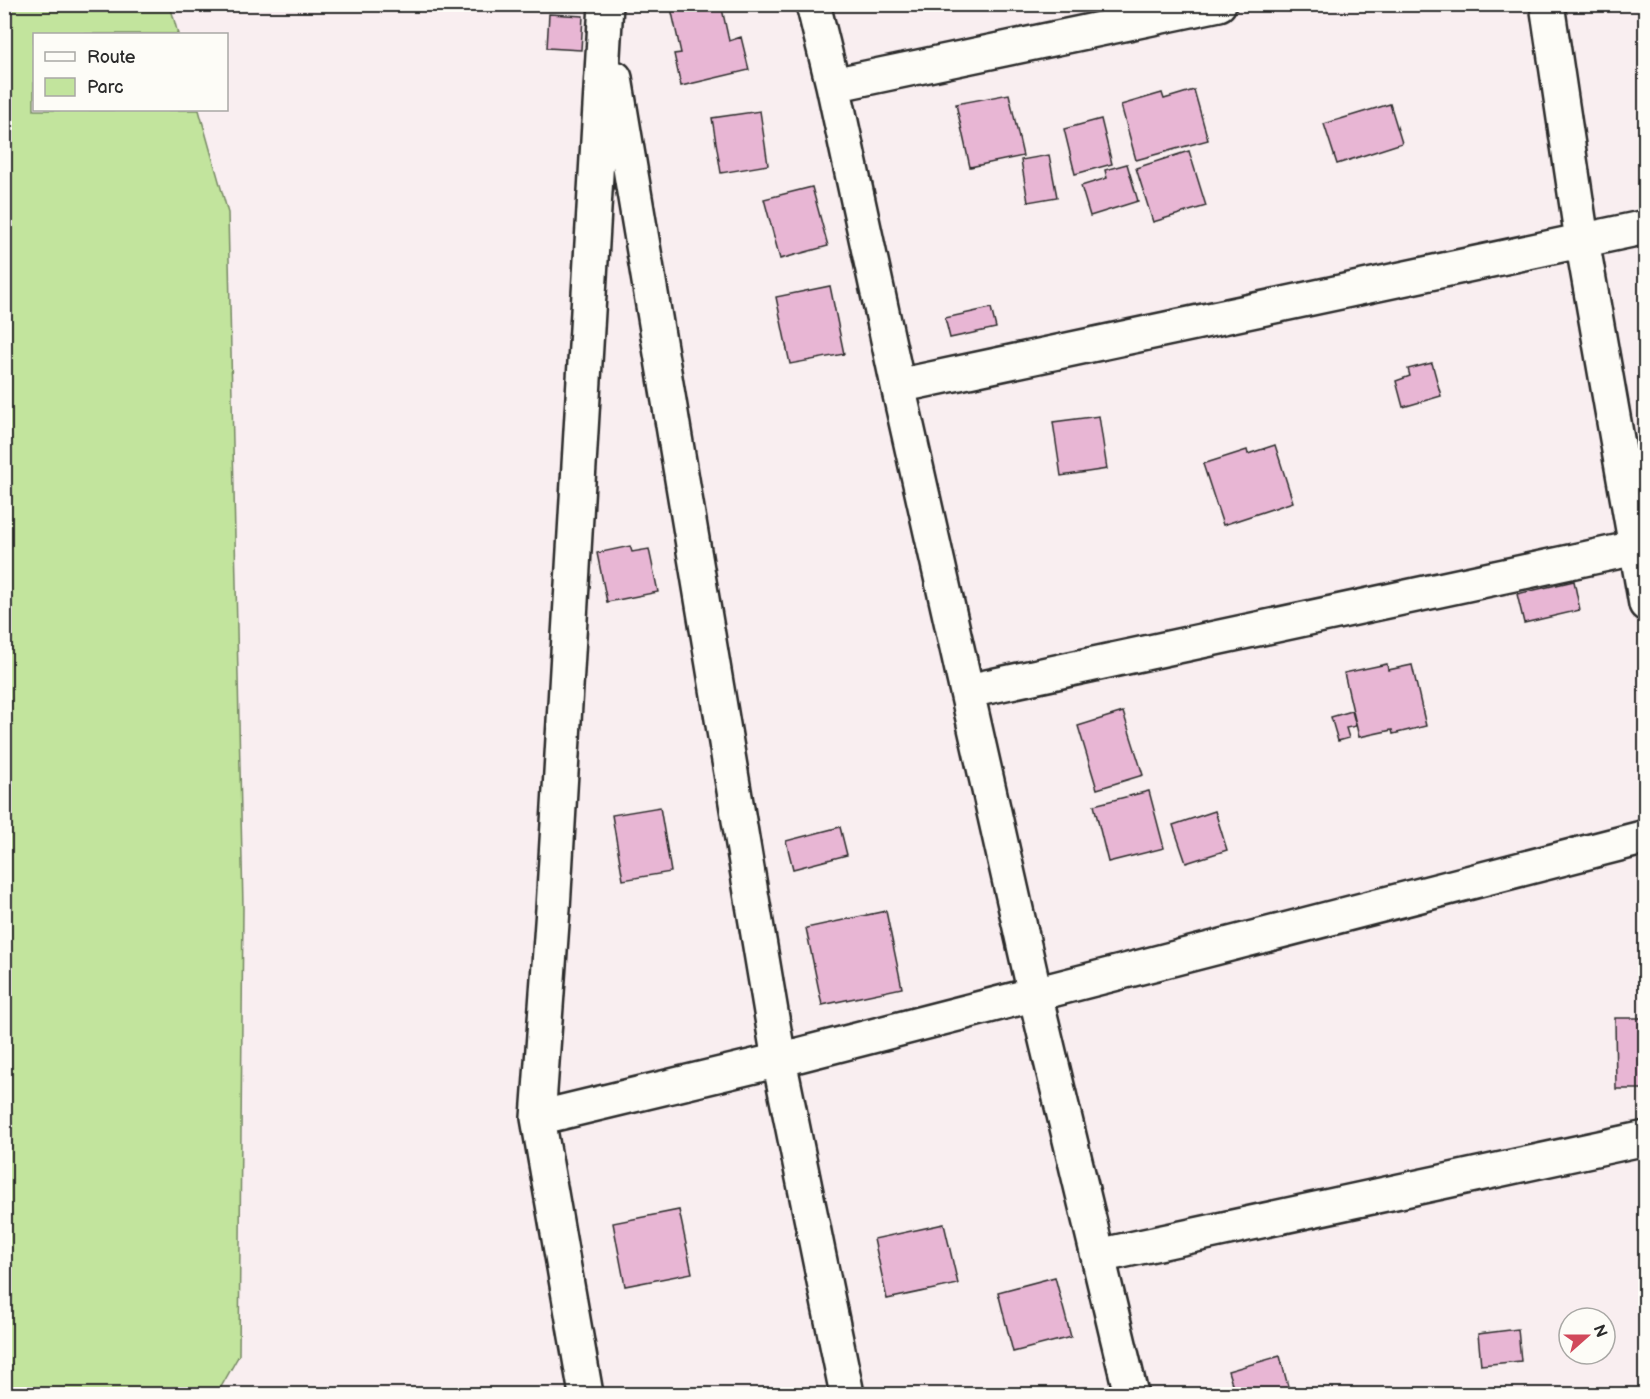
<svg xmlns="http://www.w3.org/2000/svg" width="1650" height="1399" viewBox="0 0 1650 1399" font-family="'Balsamiq Sans',sans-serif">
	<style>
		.green { fill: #c2e49d; stroke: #768864; stroke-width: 1.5 }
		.building { fill: #e8b6d4; stroke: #2b2b2b; stroke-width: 1.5 }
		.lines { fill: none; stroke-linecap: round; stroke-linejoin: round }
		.street-casing { stroke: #2b2b2b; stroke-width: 38 }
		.street { stroke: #fdfcf7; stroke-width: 33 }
	</style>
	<rect width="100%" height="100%" fill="#f9eef0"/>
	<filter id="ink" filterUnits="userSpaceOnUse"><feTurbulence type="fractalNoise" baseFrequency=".0167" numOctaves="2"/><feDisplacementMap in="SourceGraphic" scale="12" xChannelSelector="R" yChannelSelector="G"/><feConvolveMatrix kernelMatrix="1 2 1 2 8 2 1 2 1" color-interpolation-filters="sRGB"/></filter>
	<g filter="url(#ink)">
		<path class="green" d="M5 4 170 5 178 34H34V110H199L228 213 243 907 239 1355 217 1394H5Z"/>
		<path class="building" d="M687 4H721L729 41 741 37 749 70 681 86 674 54 681 53 671 8Z
			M549 14 583 16 581 50 547 48Z
			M1194 90 1208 140 1136 160 1121 105 1162 93 1164 99Z
			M1009 94 1023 156 970 167 956 104Z
			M1390 104 1402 143 1337 164 1324 124Z
			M760 111 768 165 721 173 712 118Z
			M1101 119 1112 164 1075 174 1064 129Z
			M1189 151 1206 206 1153 222 1136 168Z
			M1049 155 1057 197 1028 202 1021 160Z
			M1127 164 1138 201 1090 216 1081 186 1107 178 1105 170Z
			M812 187 828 246 780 259 764 199Z
			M830 286 844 354 790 364 776 297Z
			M991 308 996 328 950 338 945 318Z
			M1432 363 1441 396 1403 407 1396 381 1410 376 1408 369Z
			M1099 416 1107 469 1061 476 1053 422Z
			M1275 445 1293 502 1223 525 1203 464 1247 450 1248 454Z
			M630 546 632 552 649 549 658 592 607 602 597 553Z
			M1574 581 1580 610 1524 623 1517 594Z
			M1387 664 1388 670 1412 665 1426 726 1393 734 1392 730 1359 737 1344 673Z
			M1352 711 1356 726 1346 728 1349 738 1338 741 1331 717Z
			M1123 712 1143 775 1097 789 1078 726Z
			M1149 791 1164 848 1108 862 1094 805Z
			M660 807 671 872 623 880 612 815Z
			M1215 811 1227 850 1186 863 1173 825Z
			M840 827 847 855 793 869 786 841Z
			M886 911 902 988 822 1005 806 928Z
			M1615 1018H1646V1089H1616Z
			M679 1210 692 1273 625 1286 613 1223Z
			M944 1224 958 1284 887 1299 874 1239Z
			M1055 1277 1071 1337 1013 1352 998 1292Z
			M1518 1329 1521 1361 1481 1365 1478 1334Z
			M1280 1356 1290 1394H1235L1228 1371Z"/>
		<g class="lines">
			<g class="street-casing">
				<path id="street" d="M813 4 833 85 898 386 1035 994 1131 1394
					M1547 4 1582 240 1646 604
					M615 78 779 1060 847 1394
					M833 85 1219 4
					M898 386 1646 227
					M968 691 1635 548
					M538 1118 779 1060 1646 837
					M1098 1256 1646 1138
					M586 1394 538 1118 553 909 606 4"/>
			</g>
			<use href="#street" class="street"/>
		</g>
	</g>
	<rect width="1650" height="1399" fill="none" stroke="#fdfcf7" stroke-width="24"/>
	<rect x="12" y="12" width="1626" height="1375" fill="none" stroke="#2b2b2b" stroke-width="2" filter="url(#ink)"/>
	<rect x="33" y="33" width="195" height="78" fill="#fdfcf7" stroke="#a9a8a5" stroke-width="1.5"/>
	<rect x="45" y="52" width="30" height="9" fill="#fdfcf7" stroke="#a9a8a5" stroke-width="1.5"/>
	<text x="87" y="63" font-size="18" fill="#2b2b2b">Route</text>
	<rect x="45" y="78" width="30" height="18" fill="#c2e49d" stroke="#a9a8a5" stroke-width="1.5"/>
	<text x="87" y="93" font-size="18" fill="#2b2b2b">Parc</text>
	<g transform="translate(1587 1336) rotate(69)"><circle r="28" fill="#fdfcf7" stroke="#a9a8a5" stroke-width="1.5"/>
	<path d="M0-4.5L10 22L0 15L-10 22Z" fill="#d1495b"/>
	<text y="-9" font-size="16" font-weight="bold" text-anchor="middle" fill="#2b2b2b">N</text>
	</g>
</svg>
